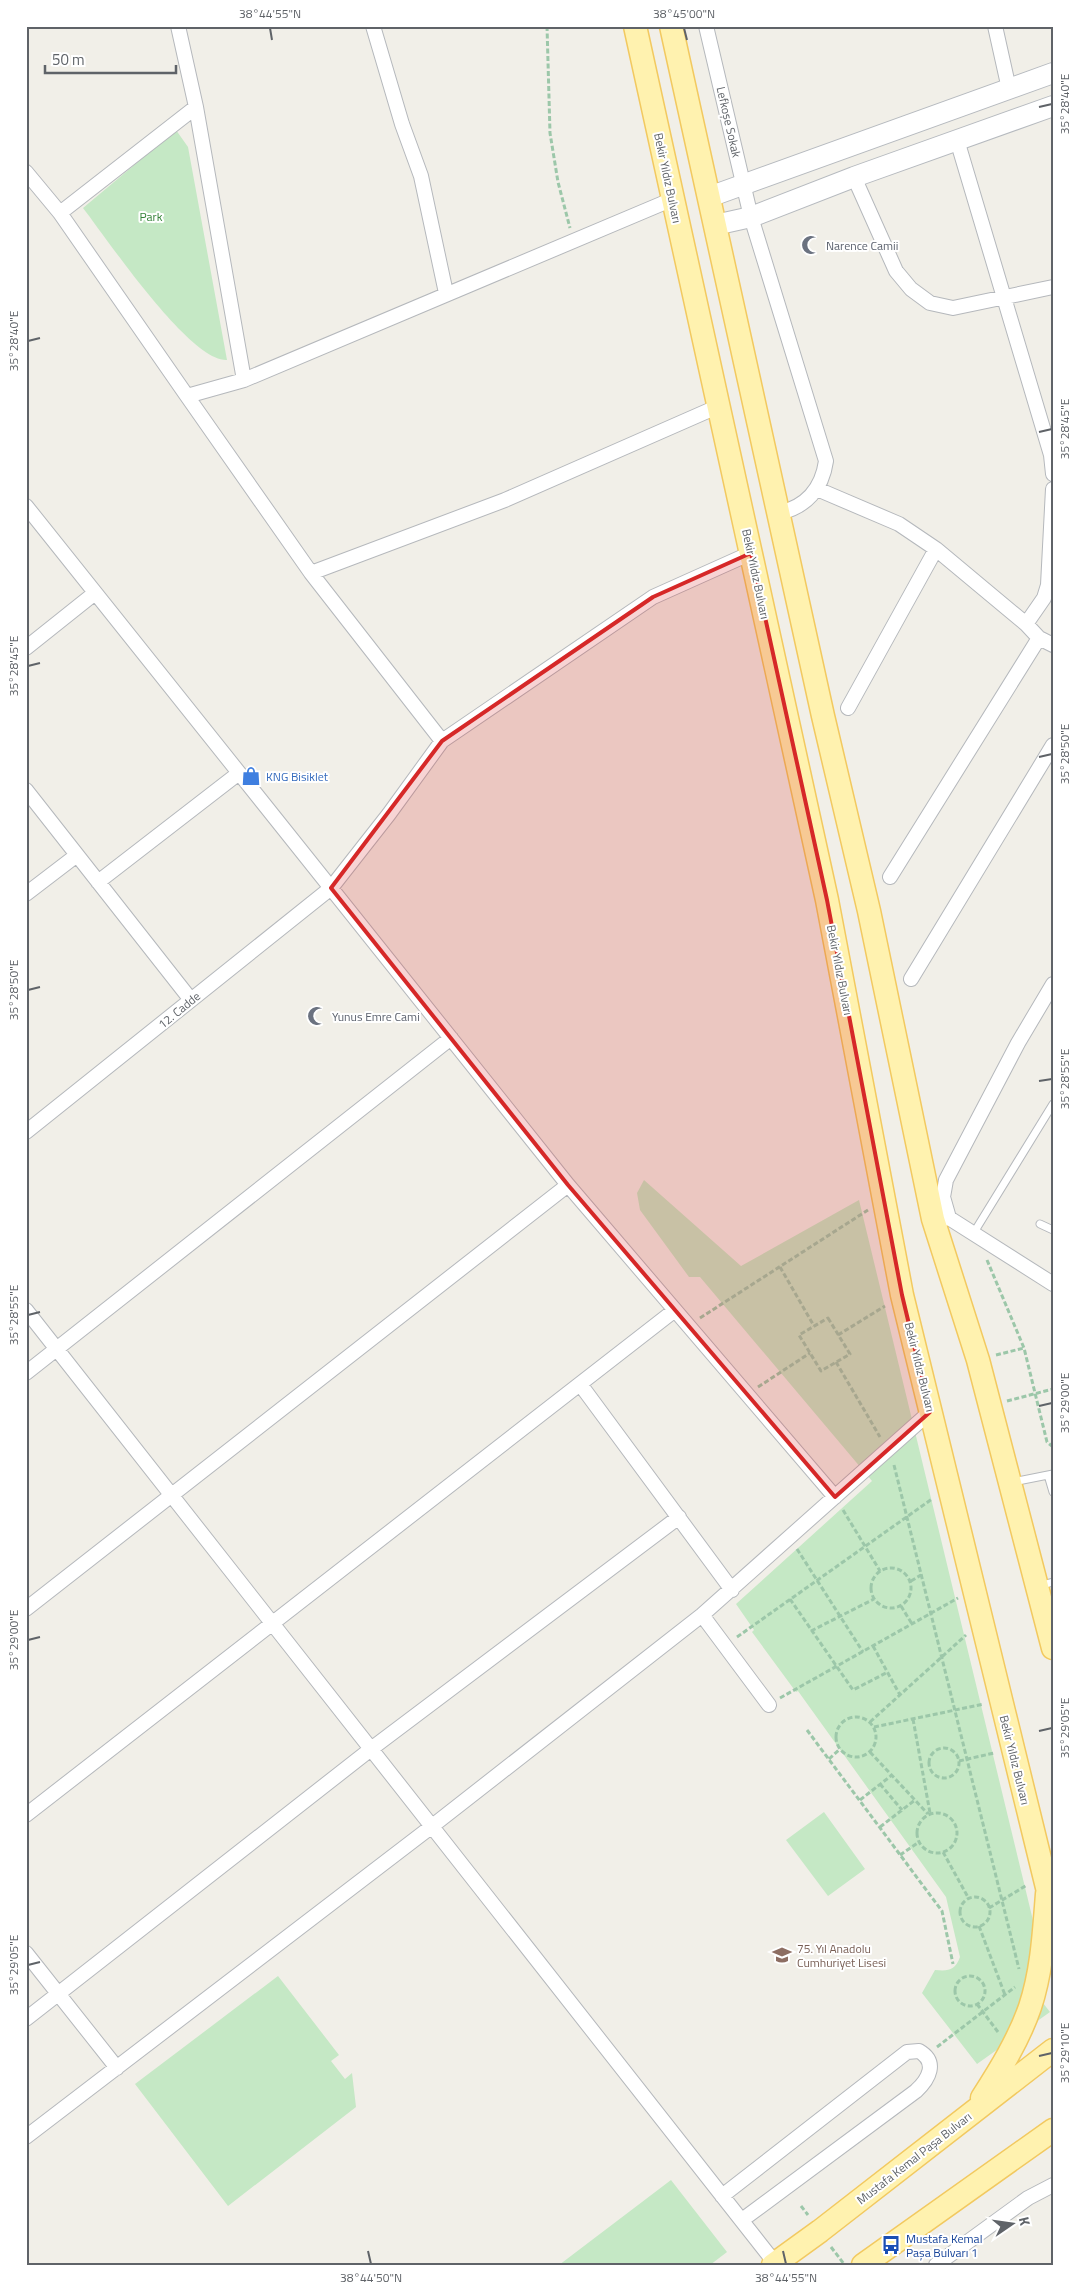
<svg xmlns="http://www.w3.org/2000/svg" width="1079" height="2291" viewBox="0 0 1079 2291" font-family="'Titillium Web',sans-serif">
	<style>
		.green { fill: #c5e8c5 }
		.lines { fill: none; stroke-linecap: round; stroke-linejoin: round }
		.lane-casing { stroke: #b5b8bc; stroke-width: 9 }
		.street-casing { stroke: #b5b8bc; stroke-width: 16 }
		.secondary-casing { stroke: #b6babf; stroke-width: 22 }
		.primary-casing { stroke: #f2c960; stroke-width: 25 }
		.path { stroke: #9cc7a9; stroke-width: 3; stroke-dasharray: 5 2.5; stroke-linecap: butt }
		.lane { stroke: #fff; stroke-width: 7 }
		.street { stroke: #fff; stroke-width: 14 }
		.secondary { stroke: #fff; stroke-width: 20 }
		.primary { stroke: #fff2af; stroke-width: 22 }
		.marked { fill: #d62828; fill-opacity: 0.2; stroke: #d62828; stroke-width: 4; stroke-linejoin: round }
		.ticks { fill: none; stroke: #5f6368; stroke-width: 2 }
		.labels { text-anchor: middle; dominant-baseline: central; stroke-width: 4; stroke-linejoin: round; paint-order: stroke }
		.street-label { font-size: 12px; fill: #5f6368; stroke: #fff }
		.park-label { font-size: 12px; fill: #348238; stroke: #fff }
		.worship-label { font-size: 12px; fill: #5b616d; stroke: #fff; text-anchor: start }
		.shop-label { font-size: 12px; fill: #366cbe; stroke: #fff; text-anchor: start }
		.education-label { font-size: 12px; fill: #785e54; stroke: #fff; text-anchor: start }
		.transit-label { font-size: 12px; fill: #164399; stroke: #fff; text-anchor: start }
		.neatline { fill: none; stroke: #5f6368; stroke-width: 2 }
		.ticks-label { font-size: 12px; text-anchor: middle; fill: #5f6368 }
	</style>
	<rect width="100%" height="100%" fill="#f1efe8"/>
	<path class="green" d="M176 130 188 147 227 360C190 362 107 239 83 208Z
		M644 1180 741 1266 859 1200 1044 1966 1025 1980 1050 2012 977 2064 922 1993 935 1970C948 1971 955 1971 960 1957L946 1897 798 1691 796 1692 752 1632 754 1630 736 1604 872 1481 700 1277H689L640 1210 637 1193Z
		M824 1812 865 1869 828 1896 786 1840Z
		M278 1976 339 2055 331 2061 345 2079 352 2073 356 2107 228 2206 135 2084Z
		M671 2180 727 2252 710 2265H559Z"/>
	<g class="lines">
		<g class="lane-casing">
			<path id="lane" d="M1040 1224 1053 1230
				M973 1234 1053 1104
				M1048 1475 1053 1492
				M1013 1482 1053 1474
				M1039 1586 1053 1582"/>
		</g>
		<g class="street-casing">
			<path id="street" d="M178 26 196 107 244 380
				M373 26 402 124 421 176 446 293
				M706 26 751 217 826 461C822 489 806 507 779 513
				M995 26 1009 89
				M957 140 1051 455 1053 474
				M26 172 60 213 187 396 244 380 673 199
				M854 177 896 271 911 289 930 303 953 308 1053 287
				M60 213 196 107
				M187 396 311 573
				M817 489 899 524 936 549 1026 624 1039 638 1053 645
				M26 506 568 1185 835 1497
				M1026 624 1044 598 1048 585 1053 489
				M26 648 95 593
				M848 708 936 549
				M442 741 653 597 751 553
				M26 790 191 1000
				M890 877 1039 638
				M98 882 239 773
				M26 894 77 855
				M911 979 1053 745
				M26 1132 331 888 389 814 442 741 311 573 505 500 719 406
				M949 1218 943 1197 946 1180 1018 1043 1053 984
				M941 1219 949 1218 1053 1284
				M26 1310 775 2263
				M26 1373 451 1038
				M580 1384 732 1590
				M26 1609 568 1185
				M702 1615 769 1705
				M26 1815 675 1310
				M26 1953 117 2068
				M26 2019 371 1749 679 1517
				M26 2137 431 1827 702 1615 930 1412
				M722 2196 907 2052 919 2051C938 2062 929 2079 916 2091L742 2220
				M936 2265 1028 2198 1053 2185"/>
		</g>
		<g class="secondary-casing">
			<path id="secondary" d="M709 197 1053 73
				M715 225 751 217 854 177 1053 106"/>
		</g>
		<g class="primary-casing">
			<path id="primary" d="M635 26 827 900 902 1295 1053 1912
				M671 26 823 716 869 911 933 1219 978 1360 1053 1648
				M982 2098C1000 2070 1019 2039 1030 2007 1042 1971 1044 1932 1047 1894
				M773 2265 820 2231 1053 2050
				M863 2265 1053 2130"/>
		</g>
		<path class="path" d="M547 26 550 133 558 182 570 228
			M987 1260 1024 1348 1047 1442 1053 1447
			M780 1267 814 1326
			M700 1318 868 1210
			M828 1318 850 1354 821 1371 799 1335Z
			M838 1335 885 1306
			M996 1355 1024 1348
			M836 1362 880 1437
			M758 1387 810 1353
			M1007 1401 1053 1389
			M894 1465 1019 1969
			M843 1510 880 1571
			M797 1549 863 1652
			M871 1588a20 20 0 1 1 40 0a20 20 0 1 1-40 0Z
			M911 1581 921 1575
			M790 1599 853 1690 888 1672
			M901 1606 912 1624
			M811 1631 874 1599
			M737 1637 932 1499
			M873 1646 900 1695
			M780 1698 958 1598
			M836 1737a20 20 0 1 1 40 0a20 20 0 1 1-40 0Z
			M913 1719 930 1813
			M870 1722 966 1635
			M874 1727 984 1704
			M807 1730 942 1911 953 1964
			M929 1763a15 15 0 1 1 30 0a15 15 0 1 1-30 0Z
			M870 1752 928 1814
			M829 1759 840 1749
			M959 1761 994 1753
			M880 1784 902 1810
			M860 1800 892 1775
			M917 1833a20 20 0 1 1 40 0a20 20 0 1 1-40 0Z
			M880 1827 915 1800
			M943 1852 969 1899
			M900 1855 919 1842
			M960 1912a15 15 0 1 1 30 0a15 15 0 1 1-30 0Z
			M989 1908 1027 1885
			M979 1926 1005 1995
			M955 1991a15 15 0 1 1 30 0a15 15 0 1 1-30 0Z
			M977 2004 998 2032
			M937 2047 1015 1987
			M801 2206 808 2215
			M831 2247 844 2264"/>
		<use href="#lane" class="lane"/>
		<use href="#street" class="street"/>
		<use href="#secondary" class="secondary"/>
		<use href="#primary" class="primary"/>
	</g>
	<path class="marked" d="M751 553 827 900 902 1295 930 1412 835 1497 568 1185 331 888 442 741 653 597Z"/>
	<path class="ticks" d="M270 28 272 40M684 28 687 40M1039 107 1052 104M28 341 40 338M1039 432 1052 429M28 666 40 663M1039 757 1052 754M28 990 40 987M1039 1081 1052 1079M28 1315 40 1312M1039 1406 1052 1403M28 1640 40 1637M1039 1731 1052 1728M28 1965 40 1962M1039 2056 1052 2053M368 2251 371 2264M783 2251 786 2264"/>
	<defs>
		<g id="mosque-bare" transform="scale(1.5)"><path d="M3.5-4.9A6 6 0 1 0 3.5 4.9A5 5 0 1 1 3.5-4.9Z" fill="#6b7280" stroke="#fff" stroke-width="2.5" paint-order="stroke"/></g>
		<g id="shop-bare" transform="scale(1.5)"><path d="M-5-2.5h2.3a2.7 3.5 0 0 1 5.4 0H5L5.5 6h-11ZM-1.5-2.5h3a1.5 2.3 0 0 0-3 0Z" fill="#3f7fe0" stroke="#fff" stroke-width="2.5" paint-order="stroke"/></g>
		<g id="school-bare" transform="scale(1.5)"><path d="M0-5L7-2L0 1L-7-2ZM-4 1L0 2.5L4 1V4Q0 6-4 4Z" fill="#8d6e63" stroke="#fff" stroke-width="2.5" paint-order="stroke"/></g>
		<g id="bus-bare" transform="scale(1.5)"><path d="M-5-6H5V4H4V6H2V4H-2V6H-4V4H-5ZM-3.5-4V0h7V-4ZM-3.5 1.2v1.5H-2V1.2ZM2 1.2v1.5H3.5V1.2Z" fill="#1a4fb4" stroke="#fff" stroke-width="2.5" paint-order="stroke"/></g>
	</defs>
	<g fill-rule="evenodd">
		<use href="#mosque-bare" x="811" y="245"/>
		<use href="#shop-bare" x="251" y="776"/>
		<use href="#mosque-bare" x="317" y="1016"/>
		<use href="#school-bare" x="782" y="1955"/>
		<use href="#bus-bare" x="891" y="2245"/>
	</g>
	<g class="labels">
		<g class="street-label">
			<text transform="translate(729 122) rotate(77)">Lefkoşe Sokak</text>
			<text transform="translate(668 178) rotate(78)">Bekir Yıldız Bulvarı</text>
			<text transform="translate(756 574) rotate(78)">Bekir Yıldız Bulvarı</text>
			<text transform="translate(840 970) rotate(79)">Bekir Yıldız Bulvarı</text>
			<text transform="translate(179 1010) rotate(-39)">12. Cadde</text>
			<text transform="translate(920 1367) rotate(76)">Bekir Yıldız Bulvarı</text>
			<text transform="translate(1015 1760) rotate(76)">Bekir Yıldız Bulvarı</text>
			<text transform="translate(914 2158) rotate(-38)">Mustafa Kemal Paşa Bulvarı</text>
		</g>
		<g class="park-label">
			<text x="151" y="216">Park</text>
		</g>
		<g class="worship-label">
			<text x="826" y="245">Narence Camii</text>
			<text x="332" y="1016">Yunus Emre Cami</text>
		</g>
		<g class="shop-label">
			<text x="266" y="776">KNG Bisiklet</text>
		</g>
		<g class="education-label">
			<text x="797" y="1948">75. Yıl Anadolu<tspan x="797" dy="14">Cumhuriyet Lisesi</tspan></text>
		</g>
		<g class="transit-label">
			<text x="906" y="2238">Mustafa Kemal<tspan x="906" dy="14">Paşa Bulvarı 1</tspan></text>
		</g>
	</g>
	<rect width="1079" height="2291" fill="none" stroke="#ffffff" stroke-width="55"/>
	<g transform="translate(1012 2224) rotate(77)" stroke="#ffffff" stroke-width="4" paint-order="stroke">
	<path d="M0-4L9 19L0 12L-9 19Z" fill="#5f6368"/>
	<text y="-8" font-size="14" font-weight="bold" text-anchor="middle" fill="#5f6368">K</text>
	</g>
	<path d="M45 65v8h131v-8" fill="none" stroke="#5f6368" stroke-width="2.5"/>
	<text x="52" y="65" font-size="15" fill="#5f6368" stroke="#ffffff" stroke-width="4" paint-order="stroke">50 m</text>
	<rect x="28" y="28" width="1024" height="2236" class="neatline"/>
	<g class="ticks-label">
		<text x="270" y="18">38°44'55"N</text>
		<text x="684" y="18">38°45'00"N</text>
		<text transform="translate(1065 104) rotate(-90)" y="4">35°28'40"E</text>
		<text transform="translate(14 341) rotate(-90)" y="4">35°28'40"E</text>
		<text transform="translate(1065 429) rotate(-90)" y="4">35°28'45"E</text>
		<text transform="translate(14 666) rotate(-90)" y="4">35°28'45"E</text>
		<text transform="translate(1065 754) rotate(-90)" y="4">35°28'50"E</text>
		<text transform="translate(14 990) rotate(-90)" y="4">35°28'50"E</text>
		<text transform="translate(1065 1079) rotate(-90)" y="4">35°28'55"E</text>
		<text transform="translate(14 1315) rotate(-90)" y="4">35°28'55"E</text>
		<text transform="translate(1065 1403) rotate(-90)" y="4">35°29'00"E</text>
		<text transform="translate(14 1640) rotate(-90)" y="4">35°29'00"E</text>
		<text transform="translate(1065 1728) rotate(-90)" y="4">35°29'05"E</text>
		<text transform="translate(14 1965) rotate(-90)" y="4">35°29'05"E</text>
		<text transform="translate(1065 2053) rotate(-90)" y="4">35°29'10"E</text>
		<text x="371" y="2282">38°44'50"N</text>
		<text x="786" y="2282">38°44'55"N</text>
	</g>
</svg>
